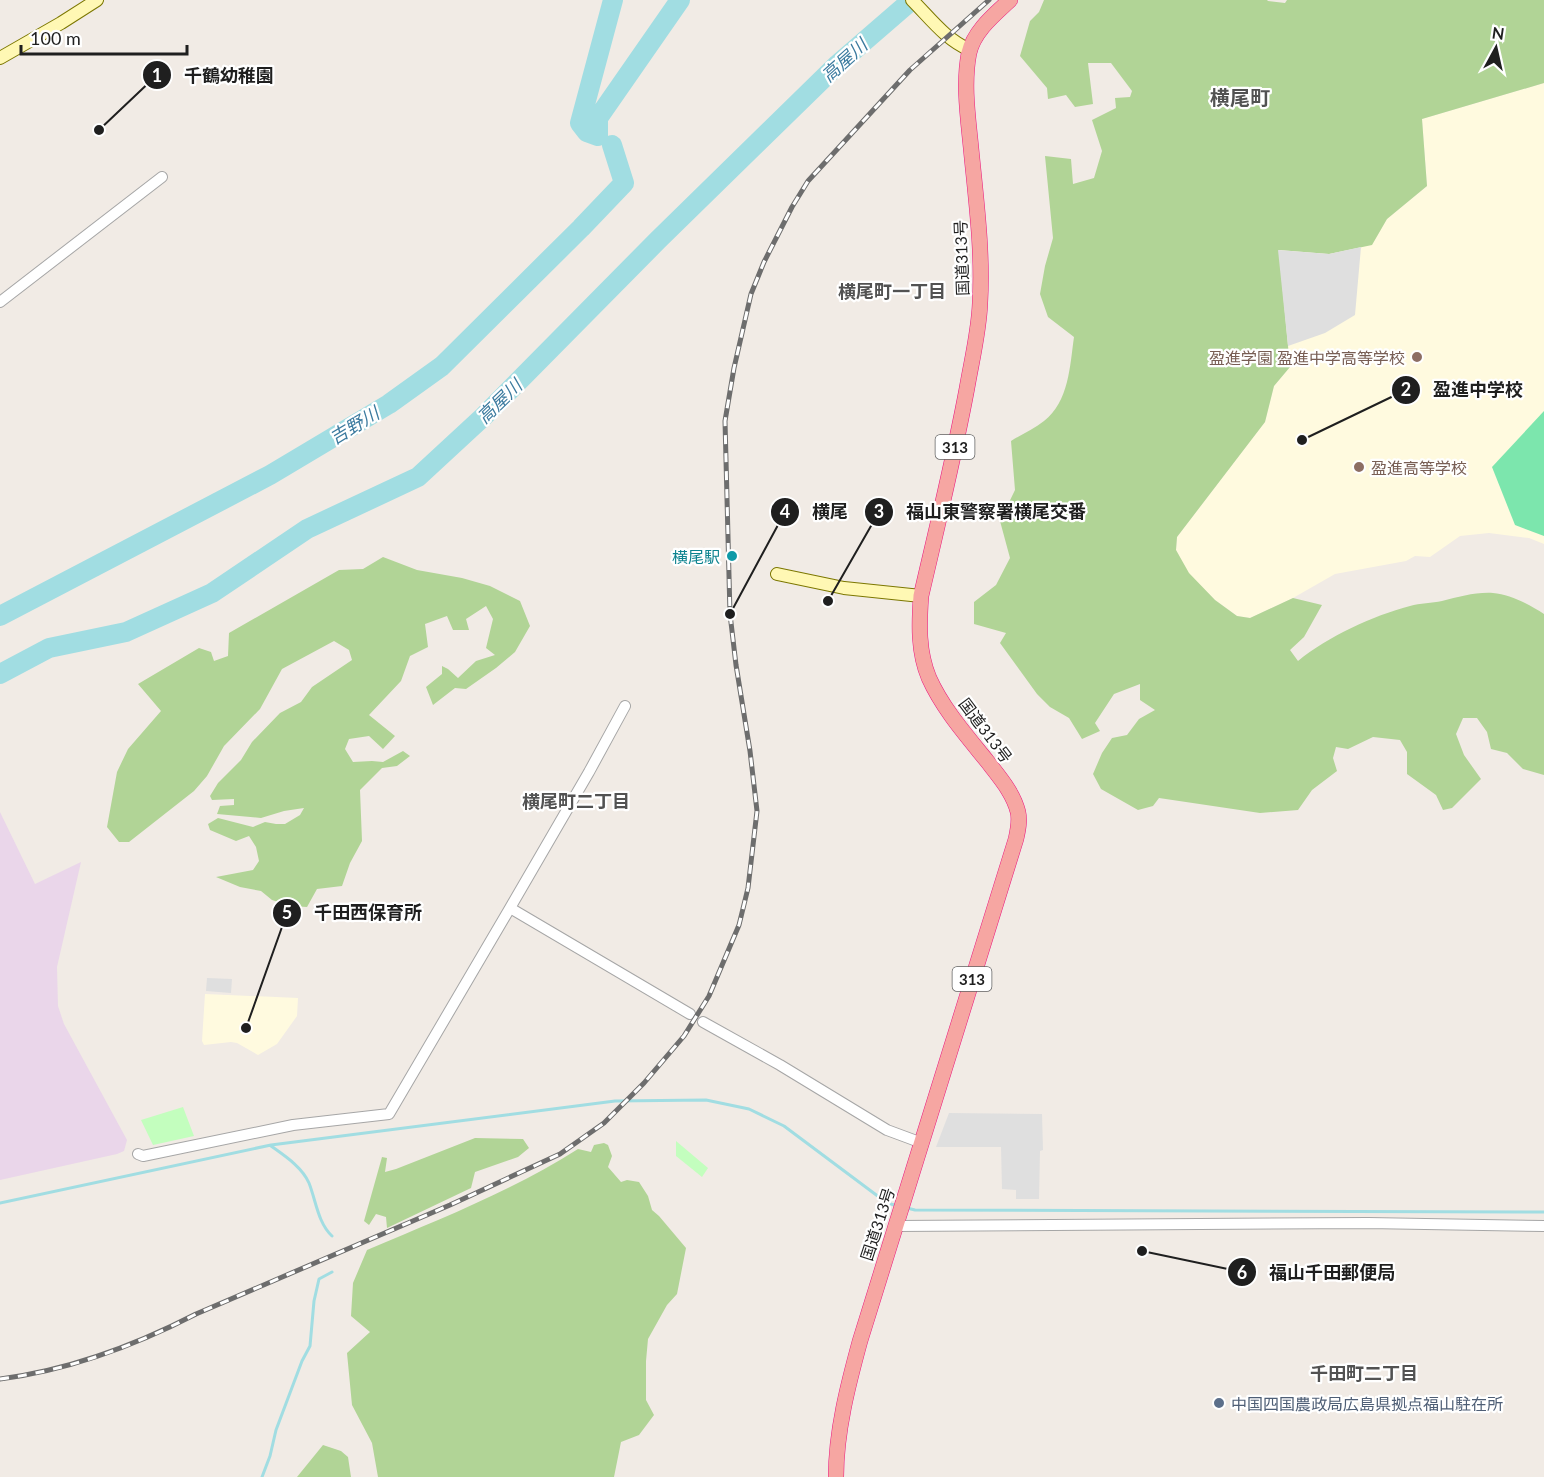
<svg xmlns="http://www.w3.org/2000/svg" width="1544" height="1477" viewBox="0 0 1544 1477" font-family="Lato,'Noto Sans JP',sans-serif">
	<style>
		.industrial { fill: #ead6ea }
		.education { fill: #fffadf }
		.forest { fill: #b1d496 }
		.park { fill: #c3febe }
		.pitch { fill: #7ce6ad }
		.parking { fill: #dfdfdf }
		.lines { fill: none; stroke-linecap: round; stroke-linejoin: round }
		.stream { stroke: #a1dde2; stroke-width: 3 }
		.river { stroke: #a1dde2; stroke-width: 20 }
		.tertiary-casing { stroke: #a6a6a6; stroke-width: 12 }
		.secondary-casing { stroke: #7c7700; stroke-width: 14 }
		.trunk-casing { stroke: #ea167e; stroke-width: 16 }
		.tertiary { stroke: #fff; stroke-width: 10 }
		.secondary { stroke: #fff8b4; stroke-width: 12 }
		.trunk { stroke: #f6a6a2; stroke-width: 15 }
		.rail-casing { stroke: #6d6d6d; stroke-width: 5 }
		.rail { stroke: #fff; stroke-width: 3; stroke-dasharray: 9; stroke-linecap: butt }
		.education-dot { fill: #8d6e63; stroke: #fff; stroke-width: 2 }
		.culture-dot { fill: #0f9aa8; stroke: #fff; stroke-width: 2 }
		.service-dot { fill: #5c6f8a; stroke: #fff; stroke-width: 2 }
		.labels { text-anchor: middle; dominant-baseline: central; stroke-width: 4.5; stroke-linejoin: round; paint-order: stroke }
		.shield { fill: #fff; stroke: #626262; stroke-width: 1.5 }
		.shield-label { font-size: 15px; font-weight: bold; fill: #1f1f1f }
		.street-label { font-size: 16px; fill: #1f1f1f; stroke: #fff }
		.education-label { font-size: 16px; fill: #785e54; stroke: #fff; text-anchor: end }
		.culture-label { font-size: 16px; fill: #0d838f; stroke: #fff; text-anchor: end }
		.service-label { font-size: 16px; fill: #4e5e75; stroke: #fff; text-anchor: start }
		.water-label { font-size: 18px; font-style: italic; fill: #3c7b9f; stroke: #fff }
		.neighbourhood-label { font-size: 18px; font-weight: bold; fill: #525252; stroke: #fff }
		.quarter-label { font-size: 20px; font-weight: bold; fill: #525252; stroke: #fff }
		.leader { fill: none; stroke: #1f1f1f; stroke-width: 2 }
		.callout-dot { fill: #1f1f1f; stroke: #fff; stroke-width: 2 }
		.mark-label { font-size: 18px; text-anchor: middle; font-weight: bold; fill: #fff }
		.callout-label { font-size: 18px; text-anchor: middle; font-weight: bold; fill: #1f1f1f; stroke: #fff; stroke-width: 4.5; stroke-linejoin: round; paint-order: stroke }
	</style>
	<rect width="100%" height="100%" fill="#f1ebe5"/>
	<path class="industrial" d="M0 812 35 884 81 862 57 967 58 1006 64 1024 127 1140 124 1151 117 1154 0 1180Z"/>
	<path class="education" d="M1544 83V544L1529 538 1489 533 1460 536 1430 557 1415 556 1406 561 1335 574 1293 598 1250 618 1237 616 1215 600 1188 573 1176 550 1177 537 1265 422 1274 386 1290 367 1278 250 1329 254 1372 244 1387 219 1427 186 1422 119Z
		M205 994 298 998 297 1016 277 1044 258 1055 237 1043 231 1042 204 1045 202 1041Z"/>
	<path class="forest" d="M1044 0H1267L1268 1 1285 3 1287 0H1544V83L1422 119 1427 186 1387 219 1372 245 1329 254 1279 250 1290 367 1274 386 1265 422 1177 537 1176 550 1189 573 1215 600 1237 616 1250 618 1293 598 1322 605 1304 637 1290 650 1298 661C1329 636 1372 616 1410 606 1420 603 1432 603 1442 601 1459 597 1475 592 1493 593 1510 594 1530 605 1544 614V775L1523 769 1507 753 1491 749 1487 732 1477 718H1463L1456 734 1464 755 1481 779 1452 808 1443 810 1436 795 1407 774V752L1400 740 1373 737 1348 749 1336 747 1333 758 1337 771 1312 790 1298 810 1260 813 1159 798 1153 806 1138 810 1101 789 1093 774 1102 753 1112 738 1127 735 1139 719 1155 710 1140 700V684L1114 694 1095 723 1100 731 1082 739 1069 718 1050 707 1037 694 1000 643 1006 633 974 624V602L996 585 1010 558 1000 521 1015 490 1011 441C1022 434 1034 429 1044 421 1069 402 1070 365 1074 337L1048 317 1040 294 1045 266 1053 238 1045 156 1071 159 1073 184 1094 178 1102 151 1092 120 1116 108 1115 98 1130 97 1132 91 1111 63H1088L1093 104 1075 107 1066 95 1048 99 1047 88 1020 56 1030 21 1039 12Z
		M383 557 417 570 462 578 490 586 520 601 530 626 515 652 496 668 466 689 455 688 433 705 426 687 442 674V666L448 669 458 678 476 661 495 655 486 648 493 619 486 606 466 619 469 630H453L447 616 425 624 428 647 410 656 401 681 369 715 395 736 383 749 369 736 349 739 345 749 353 762 372 761 383 762 403 751 410 756 397 766 382 768 360 790 362 841 350 863 342 886 317 889 307 907 291 906 272 900 261 891 240 887 216 877 253 870 259 861 256 847 249 836 236 841 210 830 208 824 218 818 253 827 265 822 276 824H285L300 815 304 808 284 811 261 818 217 814 220 806 234 805V799L212 800 210 796 218 783 241 760 252 742 280 713 301 702 312 687 352 660 349 650 334 641 282 669 260 709 224 746 207 776 194 791 129 842H119L107 827 117 772 128 749 161 711 138 684 199 648 211 652 214 661 228 656 229 633 339 570 363 569Z
		M475 1138 523 1139 529 1148 518 1157 475 1172 471 1188 387 1228 386 1217 376 1214 369 1225 364 1221 382 1157 387 1158 385 1172 396 1169Z
		M604 1143 608 1145 612 1156 608 1167 621 1182 627 1180 639 1182 648 1196 652 1210 659 1216 686 1248 677 1294 667 1305 648 1339 646 1361V1400L654 1415 639 1435 621 1442 614 1477H378L372 1443 352 1405 347 1353 370 1332 351 1316 353 1283 367 1250C438 1220 512 1191 578 1149L591 1152 594 1145Z
		M323 1445 341 1451 348 1457 351 1477H297Z"/>
	<path class="park" d="M183 1107 194 1136 153 1145 141 1120Z
		M676 1141 708 1168 702 1177 676 1156Z"/>
	<path class="pitch" d="M1544 411V536L1515 525 1492 467Z"/>
	<path class="parking" d="M1361 247 1355 315 1325 333 1288 346 1278 250 1329 254Z
		M207 978 232 979 231 993 206 991Z
		M949 1113 1042 1114 1043 1150 1040 1151 1039 1199H1016V1190L1002 1189 1001 1147H936Z"/>
	<g class="lines">
		<path class="stream" d="M271 1146C285 1156 302 1167 309 1183 316 1201 318 1223 332 1236
			M0 1203 271 1145 615 1101 706 1100 749 1109 784 1126 887 1203 898 1206
			M907 1208 915 1210 1544 1212
			M262 1477 270 1456 276 1430 302 1361 310 1346 314 1301 319 1279 332 1272"/>
		<path class="river" d="M613 0 580 123 587 132 598 136V118L680 0
			M0 616 270 475 389 404 442 366 581 228 624 183 612 145
			M0 674 49 648 126 632 212 593 307 529 418 477 484 416 658 240 838 64 912 0"/>
		<g class="tertiary-casing">
			<path id="tertiary" d="M0 302 162 177
				M510 908 690 1014
				M703 1022 780 1065 887 1130 922 1143
				M138 1154 143 1156 293 1125 389 1114 510 908 589 772 625 706
				M896 1226 1368 1223 1544 1226"/>
		</g>
		<g class="secondary-casing">
			<path id="secondary" d="M912 0C930 18 946 40 970 50
				M0 58 61 23 97 0
				M777 574 844 588 921 596"/>
		</g>
		<g class="trunk-casing">
			<path id="trunk" d="M836 1477C836 1431 848 1385 860 1341L1016 839C1018 830 1020 821 1018 812 1013 792 999 777 987 761 966 735 943 709 929 678 918 652 919 624 921 596 937 527 954 458 967 388 972 359 979 331 980 303 983 251 976 200 971 148 968 117 963 84 969 53 974 31 994 15 1010 0"/>
		</g>
		<use href="#tertiary" class="tertiary"/>
		<use href="#secondary" class="secondary"/>
		<use href="#trunk" class="trunk"/>
		<g class="rail-casing">
			<path id="rail" d="M0 1379C70 1370 134 1346 196 1314L450 1205 560 1154 604 1123 644 1083 684 1036 709 996 739 925 748 888 757 811 750 751 736 665 730 614 725 421 734 368 751 294 764 262 792 207 808 181 910 70 989 0"/>
		</g>
		<use href="#rail" class="rail"/>
	</g>
	<g class="education-dot">
		<circle cx="1417" cy="357" r="6"/>
		<circle cx="1359" cy="467" r="6"/>
	</g>
	<circle class="culture-dot" cx="732" cy="556" r="6"/>
	<circle class="service-dot" cx="1219" cy="1403" r="6"/>
	<g class="labels">
		<g class="shield">
			<rect x="935.5" y="435" width="39" height="24" rx="4.5"/>
			<rect x="952.5" y="967" width="39" height="24" rx="4.5"/>
		</g>
		<g class="shield-label">
			<text x="955" y="447">313</text>
			<text x="972" y="979">313</text>
		</g>
		<g class="street-label">
			<text transform="translate(961 258) rotate(-92)">国道313号</text>
			<text transform="translate(986 730) rotate(53)">国道313号</text>
			<text transform="translate(877 1224) rotate(-72)">国道313号</text>
		</g>
		<g class="education-label">
			<text x="1405" y="357">盈進学園 盈進中学高等学校</text>
			<text x="1371" y="467" text-anchor="start">盈進高等学校</text>
		</g>
		<g class="culture-label">
			<text x="720" y="556">横尾駅</text>
		</g>
		<g class="service-label">
			<text x="1231" y="1403">中国四国農政局広島県拠点福山駐在所</text>
		</g>
		<g class="water-label">
			<text transform="translate(844 60) rotate(-42)">高屋川</text>
			<text transform="translate(499 401) rotate(-44)">高屋川</text>
			<text transform="translate(354 425) rotate(-31)">吉野川</text>
		</g>
		<g class="neighbourhood-label">
			<text x="892" y="291">横尾町一丁目</text>
			<text x="576" y="801">横尾町二丁目</text>
			<text x="1364" y="1373">千田町二丁目</text>
		</g>
		<g class="quarter-label">
			<text x="1240" y="97">横尾町</text>
		</g>
	</g>
	<path class="leader" d="M99 130L157 75M1302 440L1406 390M828 601L879 512M730 614L785 512M246 1028L287 913M1142 1251L1242 1272"/>
	<g class="callout-dot">
		<circle cx="99" cy="130" r="6"/>
		<circle cx="1302" cy="440" r="6"/>
		<circle cx="828" cy="601" r="6"/>
		<circle cx="730" cy="614" r="6"/>
		<circle cx="246" cy="1028" r="6"/>
		<circle cx="1142" cy="1251" r="6"/>
		<circle cx="157" cy="75" r="15"/>
		<circle cx="1406" cy="390" r="15"/>
		<circle cx="879" cy="512" r="15"/>
		<circle cx="785" cy="512" r="15"/>
		<circle cx="287" cy="913" r="15"/>
		<circle cx="1242" cy="1272" r="15"/>
	</g>
	<g class="mark-label">
		<text x="157" y="82">1</text>
		<text x="1406" y="396">2</text>
		<text x="879" y="518">3</text>
		<text x="785" y="518">4</text>
		<text x="287" y="919">5</text>
		<text x="1242" y="1279">6</text>
	</g>
	<g class="callout-label">
		<text x="229" y="82">千鶴幼稚園</text>
		<text x="1478" y="396">盈進中学校</text>
		<text x="996" y="518">福山東警察署横尾交番</text>
		<text x="830" y="518">横尾</text>
		<text x="368" y="919">千田西保育所</text>
		<text x="1332" y="1279">福山千田郵便局</text>
	</g>
	<g transform="translate(1496 48) rotate(8)" stroke="#ffffff" stroke-width="4.5" paint-order="stroke">
	<path d="M0-4.5L10 22L0 15L-10 22Z" fill="#1f1f1f"/>
	<text y="-9" font-size="16" font-weight="bold" text-anchor="middle" fill="#1f1f1f">N</text>
	</g>
	<path d="M21 45v9h166v-9" fill="none" stroke="#1f1f1f" stroke-width="3"/>
	<text x="30" y="45" font-size="18" fill="#1f1f1f" stroke="#ffffff" stroke-width="4.5" paint-order="stroke">100 m</text>
</svg>
